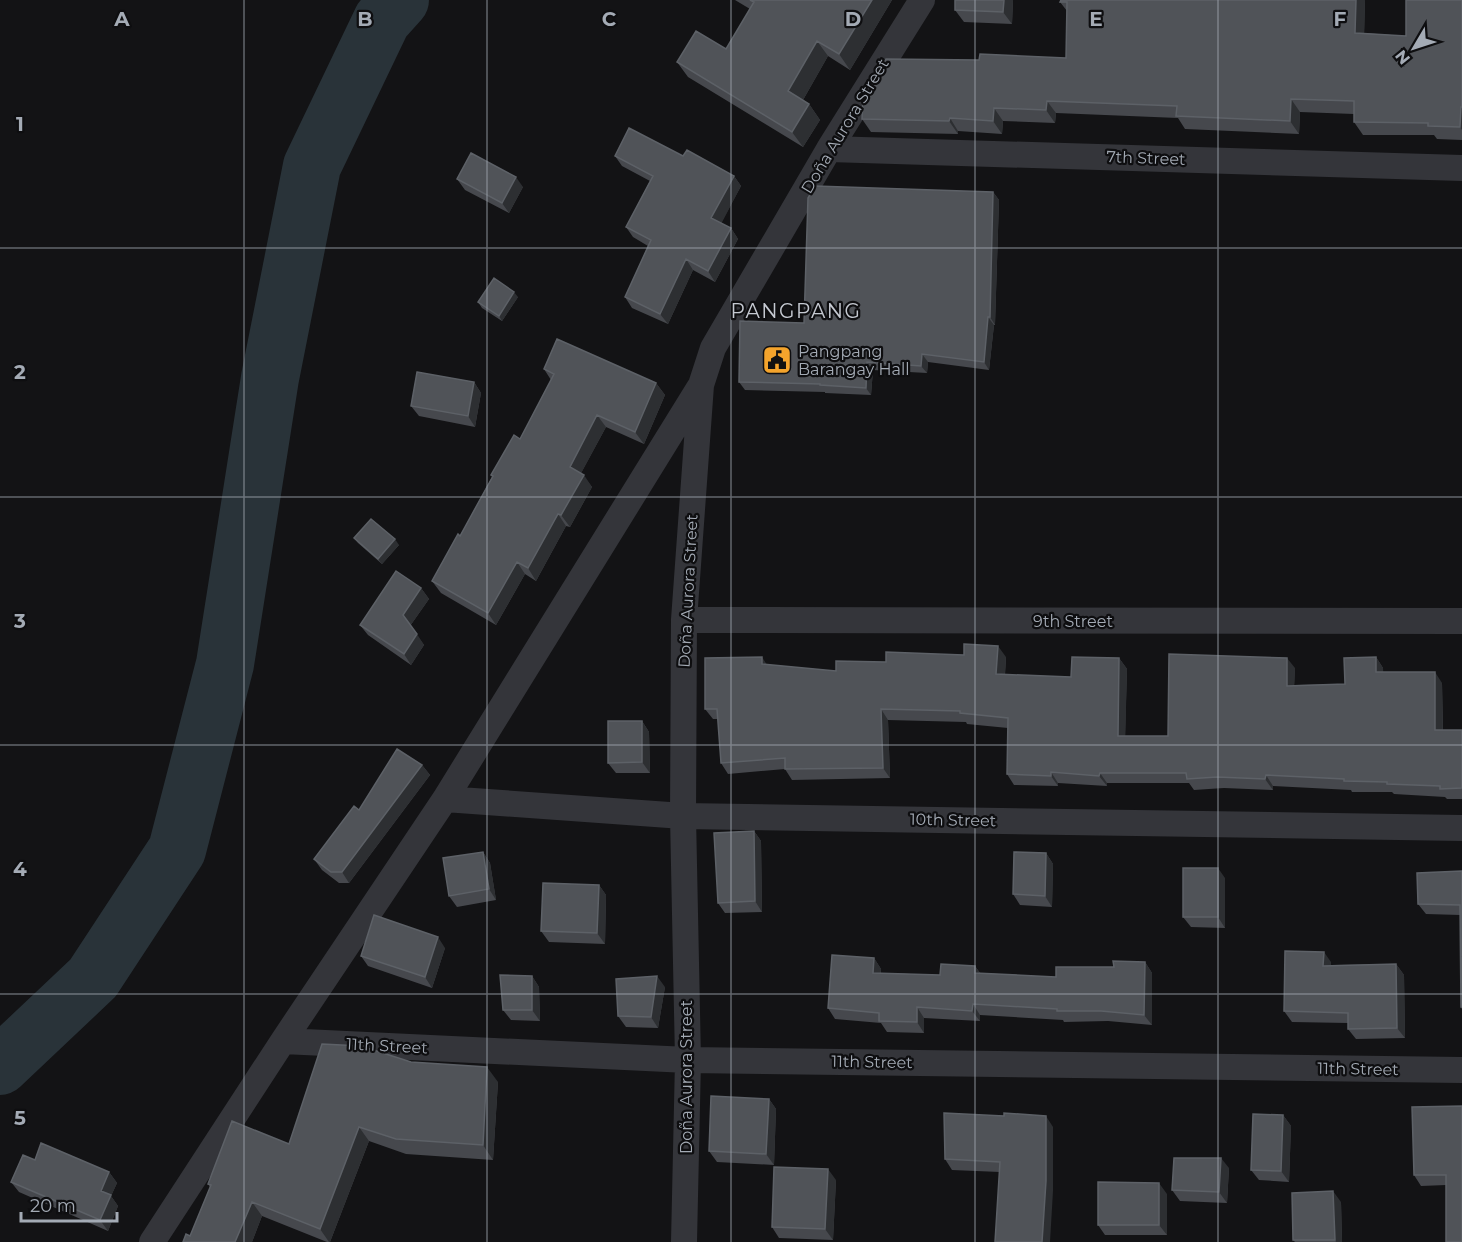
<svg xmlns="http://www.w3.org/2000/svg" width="1462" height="1242" viewBox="0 0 1462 1242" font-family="Montserrat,sans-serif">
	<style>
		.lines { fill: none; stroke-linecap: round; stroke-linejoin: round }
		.river { stroke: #293339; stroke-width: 58 }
		.minor { stroke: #34353a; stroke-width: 26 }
		.wall { fill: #46484d }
		.shaded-wall { fill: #2d2f32 }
		.building { fill: #505358; stroke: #5d6167; stroke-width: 1.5 }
		.grid { fill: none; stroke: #a4abb5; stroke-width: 1.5; stroke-opacity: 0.55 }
		.labels { text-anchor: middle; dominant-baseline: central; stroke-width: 4.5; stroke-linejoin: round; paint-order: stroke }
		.street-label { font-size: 16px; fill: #a4abb5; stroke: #0e0e10 }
		.poi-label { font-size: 16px; fill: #a4abb5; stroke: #0e0e10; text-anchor: start }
		.quarter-label { font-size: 20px; letter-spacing: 1.5px; fill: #c5c9d1; stroke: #0e0e10 }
		.grid-label { font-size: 20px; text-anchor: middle; font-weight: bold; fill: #a4abb5; stroke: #0e0e10; stroke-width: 4.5; stroke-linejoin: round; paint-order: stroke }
	</style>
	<rect width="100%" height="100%" fill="#131315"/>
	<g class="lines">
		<path class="river" d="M0 1066 93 978 177 850 225 664 270 378 312 166 382 20 400 0"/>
		<path class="minor" d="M829 149 1462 168
			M684 620 1462 621
			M445 799 683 816 1462 828
			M283 1041 688 1060 1462 1070
			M152 1242 283 1041 445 799 699 388
			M684 1242 688 1060 683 816 684 620 701 385 713 348 829 149 922 0"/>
	</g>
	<path class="wall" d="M735 0H892L850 70 828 56 803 100 809 104 820 120 803 147 688 77 677 62 726 49 750 9Z
		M1013 0 1012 24 964 22 955 10Z
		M1061 0H1365L1364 33 1406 36 1462 0V140L1437 139 1434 135H1363L1354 122V114L1300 112 1299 134 1185 129 1178 118 1056 113 1055 123 1003 121 1002 134 958 131V134L871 132 862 119 979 60 1066 58 1067 11 1060 2Z
		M615 156H683L734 176 741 186 721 223 731 228 738 239 715 282 693 270 668 324 632 308 625 297 648 246 633 237 626 227 650 181 622 166Z
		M457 179 523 187 509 213 465 190Z
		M993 192 999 200 995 325H994L989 370 928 362 927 373 873 370 871 395 825 393V392L745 390 739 382 804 323Z
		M518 297 502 321 482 308 478 302Z
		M544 369 656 383 665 395 644 444 606 427 581 473 592 487 570 527 566 526 536 581 525 574 496 625 441 593 432 581 460 536 492 477 491 475 520 439 551 380Z
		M474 382 481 393 475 427 419 416 411 406Z
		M354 538 399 545 382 564 358 543Z
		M421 588 429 599 410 626 424 645 411 665 368 635 360 625Z
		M1006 657 1005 675 1071 677 1119 658 1127 669 1125 736H1168L1295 668 1294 685 1345 684 1376 657 1383 668V672L1442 683 1443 730H1462V799H1447L1445 797 1394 794 1392 792H1352L1351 790 1273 786V790L1224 788 1194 790 1189 783H1107V786L1058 783V786L1014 785 1007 774 1008 728 967 724 966 722 888 720 890 778 792 780 785 769 728 774 721 763 718 719H713L705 709 768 665 836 671 886 662Z
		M642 721 649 732 650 773H616L608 763Z
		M422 765 430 775 349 883H339L322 870 314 859 359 810Z
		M754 831 761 841 762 912 725 913 718 903Z
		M483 852 490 863 496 900 457 907 449 896Z
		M1046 853 1053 864 1052 907 1020 905 1013 894Z
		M1462 871V1009L1461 1007 1460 915 1426 914 1418 904Z
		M1225 878V928L1191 927 1183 917Z
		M599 885 606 895 605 944 549 942 541 931Z
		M445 948 432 988 368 966 361 956Z
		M874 958 881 969V973L940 975 975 966 980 973 1056 977 1145 962 1152 973V1025L1108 1021 1064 1022 1063 1020 980 1015V1021L924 1018V1033L887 1032 881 1023 835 1019 828 1008Z
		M1331 962V965L1396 964 1404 975 1405 1038 1356 1039 1348 1029V1023L1292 1022 1284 1011Z
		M532 976 539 987 540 1021 511 1020 503 1010Z
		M665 987 658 1028 626 1027 618 1016Z
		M411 1062 498 1082 493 1160 406 1154 369 1141 330 1242H327L262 1216 252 1242H183L190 1236 210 1187 208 1184 289 1144Z
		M769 1099 776 1109 774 1165 717 1162 709 1151Z
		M1462 1106 1446 1185 1421 1186 1414 1175Z
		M1283 1115 1291 1126 1289 1182 1259 1180 1251 1170Z
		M1053 1127V1191L1000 1172 952 1170 945 1159Z
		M35 1160 109 1172 117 1183 111 1196 118 1206 108 1231 19 1192 11 1182Z
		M1229 1168 1227 1203 1180 1201 1172 1190Z
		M836 1180 833 1240 779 1238 772 1227Z
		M1167 1194V1235H1105L1098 1225Z
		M1341 1202 1342 1242H1295L1293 1240Z"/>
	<path class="shaded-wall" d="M872 0H892L850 70 839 54Z
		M1004 0H1013L1012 24 1003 12Z
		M1356 0H1365L1364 46 1355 33Z
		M817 41 828 56 799 107 788 91Z
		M1291 99 1300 112 1299 134 1290 121Z
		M1047 101 1056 113 1055 123 1046 110Z
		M809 104 820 120 803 147 792 132Z
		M1461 107 1462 109V130L1460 127Z
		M994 108 1003 121 1002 134 993 121Z
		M950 118 958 131V134L949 121Z
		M734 176 741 186 719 228 711 218Z
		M516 177 523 187 509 213 502 203Z
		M993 192 999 200 995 325 990 317Z
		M731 228 738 239 715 282 708 271Z
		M686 259 693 270 668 324 660 314Z
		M514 292 518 297 502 321 499 316Z
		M988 317 994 325 989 370 984 362Z
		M922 354 928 362 927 373 921 366Z
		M867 362 873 370 871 395 866 388Z
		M474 382 481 393 475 427 468 416Z
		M656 383 665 395 644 444 635 432Z
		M597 415 606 427 578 479 570 467Z
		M584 475 592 487 570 527 561 515Z
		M558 514 566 526 536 581 528 568Z
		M395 539 399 545 382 564 378 559Z
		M517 562 525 574 496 625 488 613Z
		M421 588 429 599 410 626 403 615Z
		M417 634 424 645 411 665 404 654Z
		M998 646 1006 657 1004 685 996 674Z
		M762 657 769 668 762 664Z
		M1376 657 1383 668 1384 683 1376 672Z
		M1119 658 1127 669 1125 747 1118 736Z
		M1287 658 1295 668 1294 696 1287 686Z
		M1435 672 1442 683 1443 741 1435 730Z
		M881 709 888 720 890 778 883 768Z
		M642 721 649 732 650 773 642 762Z
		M422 765 430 775 349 883 342 872Z
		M1051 772 1058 783V786L1051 776Z
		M1100 773 1107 783V786L1099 776Z
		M1266 775 1273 786V790L1265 779Z
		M754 831 761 841 762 912 755 901Z
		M483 852 490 863 496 900 489 889Z
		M1046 853 1053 864 1052 907 1045 896Z
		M1218 868 1225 878V928L1218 917Z
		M599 885 606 895 605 944 597 933Z
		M438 937 445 948 432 988 425 977Z
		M1324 952 1331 962V976L1323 966Z
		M874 958 881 969 880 984 873 973Z
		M1145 962 1152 973V1025L1144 1015Z
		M1396 964 1404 975 1405 1038 1397 1028Z
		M975 966 983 977 975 973Z
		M532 976 539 987 540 1021 532 1010Z
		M657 976 665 987 658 1028 651 1017Z
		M973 1004 980 1015V1021L972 1011Z
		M917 1007 924 1018V1033L917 1022Z
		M487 1067 498 1082 493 1160 483 1145Z
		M769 1099 776 1109 774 1165 766 1154Z
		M1283 1115 1291 1126 1289 1182 1281 1171Z
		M1046 1116 1053 1127V1191L1050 1242H1042Z
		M359 1127 369 1141 330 1242H329L320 1229Z
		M1221 1158 1229 1168 1227 1203 1219 1192Z
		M828 1169 836 1180 833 1240 825 1229Z
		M109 1172 117 1183 111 1196 118 1206 108 1231 100 1220 101 1191Z
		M1159 1183 1167 1194V1235L1159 1225Z
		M1333 1191 1341 1202 1342 1242H1336L1335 1240Z
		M252 1202 262 1216 252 1242H235Z"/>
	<path class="building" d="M750 0H872L839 54 817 41 788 91 809 104 792 132 677 62 696 31 726 49 754 2Z
		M955 0H1004L1003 12 955 10Z
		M1061 0H1356L1355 33 1406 36V0H1462V107H1461L1460 127 1428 126V123L1354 122V101L1291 99 1290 121 1176 116 1177 106 1047 101 1046 110 994 108 993 121 950 118 949 121 862 119 863 96 886 59 979 60 980 54 1066 58 1067 2H1060Z
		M629 128 683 156 687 150 734 176 711 218 731 228 708 271 686 259 660 314 625 297 651 240 626 227 653 176 615 156Z
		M471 153 516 177 502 203 457 179Z
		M815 186 993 192 990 317H988L984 362 922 354 921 366 867 362 866 388 820 385V384L739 382 740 321 804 323 808 198Z
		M494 278 514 292 499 316 478 302Z
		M557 339 656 383 635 432 597 415 570 467 584 475 561 515 558 514 528 568 517 562 488 613 432 581 458 534 460 536 493 476 491 475 514 435 520 439 554 374 544 369Z
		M417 372 474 382 468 416 411 406Z
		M371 519 395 539 378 559 354 538Z
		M396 571 421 588 403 615 417 634 404 654 360 625Z
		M964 644 998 646 996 674 1071 677 1072 657 1119 658 1118 736H1168L1169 654 1287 658V686L1345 684 1344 658 1376 657V672H1435V730H1462V788L1440 789V786L1387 784V782L1344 781V779L1266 775 1265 779 1217 777 1187 779 1186 773H1100L1099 776 1051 772V776L1007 774 1008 718 960 713V711L881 709 883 768 785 769V758L721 763 717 709H705V658L762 657V664L836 671V661L886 662V652L964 655Z
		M608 721H642V762L608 763Z
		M397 749 422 765 342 872H331L314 859 354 806 359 810Z
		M754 831 755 901 718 903 714 833Z
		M483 852 489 889 449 896 443 858Z
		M1014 852 1046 853 1045 896 1013 894Z
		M1183 868H1218V917H1183Z
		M1462 871V1007H1461L1460 905 1418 904 1417 873Z
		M543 883 599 885 597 933 541 931Z
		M374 915 438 937 425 977 361 956Z
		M1285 951 1324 952 1323 966 1396 964 1397 1028 1348 1029V1013L1284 1011Z
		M832 955 874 958 873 973 940 975 941 964 975 966V973L1056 977V967H1114L1113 961 1145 962 1144 1015 1101 1011H1057V1009L973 1004 972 1011 917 1007V1022L879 1021V1013L828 1008Z
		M500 975 532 976V1010H503Z
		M657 976 651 1017 618 1016 616 979Z
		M322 1044 361 1046 411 1062 487 1067 483 1145 396 1139 359 1127 320 1229 252 1202 235 1242H183L186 1234 190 1236 211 1185 208 1184 232 1121 289 1144Z
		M711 1096 769 1099 766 1154 709 1151Z
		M1462 1106V1242H1446V1175H1414L1412 1107Z
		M944 1113 1004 1116V1113L1046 1116V1181L1042 1242H995L1000 1162 945 1159Z
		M1253 1114 1283 1115 1281 1171 1251 1170Z
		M41 1143 109 1172 101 1191 111 1195 100 1220 11 1182 23 1155 35 1160Z
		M1174 1158H1221L1219 1192 1172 1190Z
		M774 1167 828 1169 825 1229 772 1227Z
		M1098 1182 1159 1183V1225H1098Z
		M1333 1191 1335 1240H1293L1292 1193Z"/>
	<path class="grid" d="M244 0V1242M487 0V1242M731 0V1242M975 0V1242M1218 0V1242M0 248H1462M0 497H1462M0 745H1462M0 994H1462"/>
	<defs>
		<g id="civic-square" transform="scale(1.5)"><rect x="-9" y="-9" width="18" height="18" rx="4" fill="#f4a42c" stroke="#0e0e10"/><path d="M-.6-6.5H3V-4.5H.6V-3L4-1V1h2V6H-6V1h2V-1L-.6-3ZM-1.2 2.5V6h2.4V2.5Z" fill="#111"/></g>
	</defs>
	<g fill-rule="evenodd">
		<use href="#civic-square" x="777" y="360"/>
	</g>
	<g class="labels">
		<g class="street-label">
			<text transform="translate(845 126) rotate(-59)">Doña Aurora Street</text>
			<text transform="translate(1146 158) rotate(2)">7th Street</text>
			<text transform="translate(688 591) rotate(-87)">Doña Aurora Street</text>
			<text x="1073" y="621">9th Street</text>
			<text transform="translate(953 820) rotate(1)">10th Street</text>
			<text transform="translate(387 1046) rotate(3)">11th Street</text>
			<text transform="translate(872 1062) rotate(1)">11th Street</text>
			<text transform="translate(1358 1069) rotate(1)">11th Street</text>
			<text transform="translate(686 1077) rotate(-90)">Doña Aurora Street</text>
		</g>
		<g class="poi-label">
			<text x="798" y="351">Pangpang<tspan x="798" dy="18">Barangay Hall</tspan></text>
		</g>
		<g class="quarter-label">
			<text x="796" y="311">PANGPANG</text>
		</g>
	</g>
	<g class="grid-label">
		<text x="122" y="26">A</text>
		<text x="365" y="26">B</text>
		<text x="609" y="26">C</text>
		<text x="853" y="26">D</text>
		<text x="1096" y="26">E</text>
		<text x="1340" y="26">F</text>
		<text x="20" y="131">1</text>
		<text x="20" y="379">2</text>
		<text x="20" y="628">3</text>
		<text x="20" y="876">4</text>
		<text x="20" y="1125">5</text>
	</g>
	<g transform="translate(1414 48) rotate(231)" stroke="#0e0e10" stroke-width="4.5" paint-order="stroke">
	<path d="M0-4.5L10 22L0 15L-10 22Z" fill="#a4abb5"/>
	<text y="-9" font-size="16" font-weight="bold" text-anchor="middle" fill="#a4abb5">N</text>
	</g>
	<path d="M21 1212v9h96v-9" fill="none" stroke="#a4abb5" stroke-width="3"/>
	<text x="30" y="1212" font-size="18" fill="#a4abb5" stroke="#0e0e10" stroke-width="4.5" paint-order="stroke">20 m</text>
</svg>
